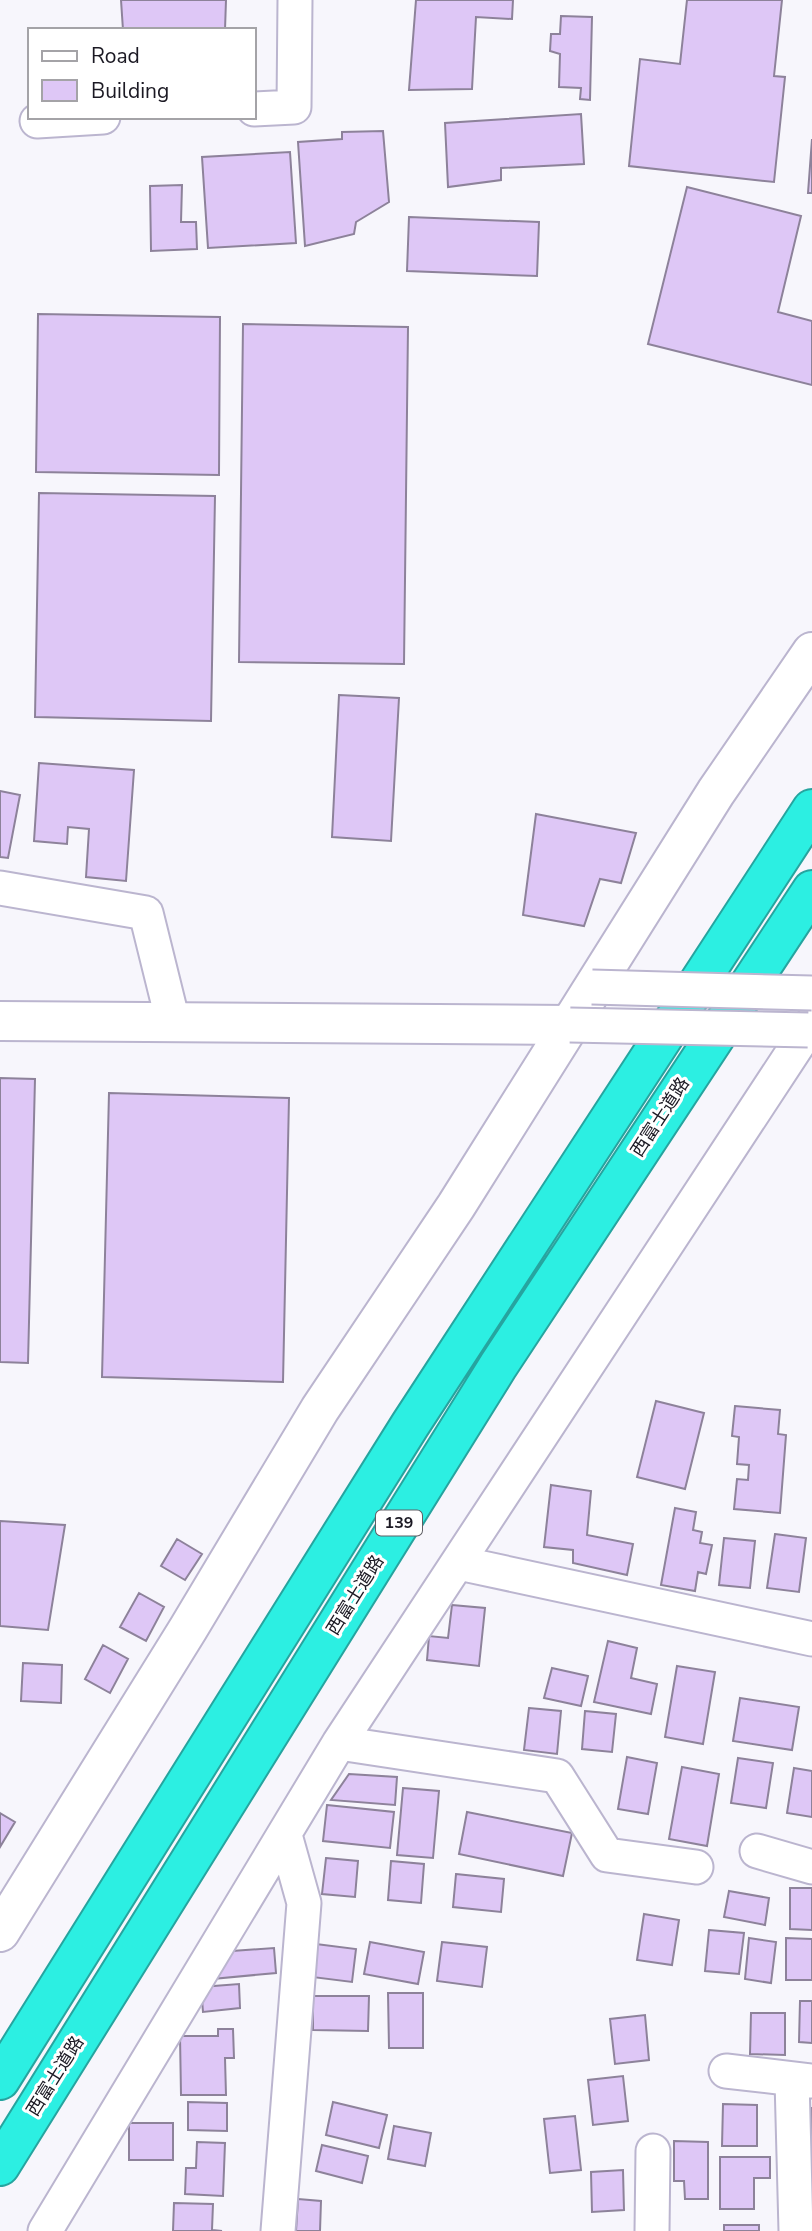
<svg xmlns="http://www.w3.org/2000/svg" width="812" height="2231" viewBox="0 0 812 2231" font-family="'Nunito Sans','Noto Sans JP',sans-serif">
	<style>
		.building { fill: #dec7f6; stroke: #8d829a; stroke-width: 2 }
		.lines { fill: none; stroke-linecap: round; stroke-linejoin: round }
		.minor-casing { stroke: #bbb5cf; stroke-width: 37 }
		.tertiary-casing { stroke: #bbb5cf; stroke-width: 42 }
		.motorway-casing { stroke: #26a49f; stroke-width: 42 }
		.minor { stroke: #fff; stroke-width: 33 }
		.tertiary { stroke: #fff; stroke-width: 38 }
		.motorway { stroke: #2cefe2; stroke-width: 38 }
		.minor-bridge-casing { stroke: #bbb5cf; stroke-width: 37; stroke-linecap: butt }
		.minor-bridge { stroke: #fff; stroke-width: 33 }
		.labels { text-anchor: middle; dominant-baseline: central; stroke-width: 6; stroke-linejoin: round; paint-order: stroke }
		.shield { fill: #fff; stroke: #5f5e65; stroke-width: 2 }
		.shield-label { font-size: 16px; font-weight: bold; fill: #1b1923 }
		.street-label { font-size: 18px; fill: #1b1923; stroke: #fff }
	</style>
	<rect width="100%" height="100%" fill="#f7f6fc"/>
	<path class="building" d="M121 0H226L225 30H123Z
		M416 0H513L512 19 476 17 472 89 409 90Z
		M687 0H782L774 76 785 77 774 182 629 166 640 59 680 64Z
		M561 16 592 17 590 100 580 99 581 88 559 87 560 54 550 51 551 34H560Z
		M581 114 584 164 501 168V180L448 187 445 123Z
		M383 131 389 202 356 222 354 234 305 246 298 142 342 139V132Z
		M812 139V193H808Z
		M290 152 296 243 208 248 202 157Z
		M182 185 181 222H196L197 249 151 251 150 186Z
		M687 187 801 216 778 312 812 321V385L648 344Z
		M409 217 539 222 537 276 407 271Z
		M38 314 220 317 219 475 36 472Z
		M243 324 408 327 404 664 239 662Z
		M39 493 215 496 211 721 35 717Z
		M339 695 399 698 391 841 332 837Z
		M39 763 134 770 126 881 86 877 89 829 68 827 67 844 34 841Z
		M0 791 20 795 8 858 0 857Z
		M536 814 636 833 621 883 600 879 584 926 523 915Z
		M0 1078 35 1079 28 1363 0 1362Z
		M109 1093 289 1098 283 1382 102 1377Z
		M656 1401 704 1413 685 1489 637 1477Z
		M735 1406 780 1410 778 1434 786 1435 780 1513 734 1509 737 1479 748 1480 749 1465 737 1464 739 1437 732 1436Z
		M551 1485 591 1491 587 1535 633 1544 627 1575 573 1563V1550L544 1547Z
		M675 1508 696 1512 693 1530 702 1532 700 1543 712 1545 706 1574 698 1572 695 1591 661 1585Z
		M0 1521 65 1525 48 1630 0 1626Z
		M775 1534 806 1538 799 1592 767 1588Z
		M724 1538 755 1541 750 1588 719 1585Z
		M177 1539 202 1554 185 1580 161 1566Z
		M139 1593 164 1607 146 1641 120 1627Z
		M452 1605 485 1608 479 1666 427 1660 429 1636 448 1638Z
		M608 1641 637 1648 631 1678 657 1684 651 1714 594 1702Z
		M103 1645 128 1659 110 1693 85 1679Z
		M23 1663 62 1665 61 1703 21 1701Z
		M677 1666 715 1672 703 1744 665 1737Z
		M552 1668 588 1676 581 1706 544 1698Z
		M740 1698 799 1707 792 1750 733 1741Z
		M529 1708 561 1711 557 1754 524 1750Z
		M585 1711 616 1714 612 1752 582 1749Z
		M627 1757 657 1763 648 1814 618 1809Z
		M738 1758 773 1763 766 1808 731 1803Z
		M682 1767 719 1774 707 1846 669 1839Z
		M794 1768 812 1771V1817L787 1813Z
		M349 1774 397 1777 395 1805 331 1800Z
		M403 1788 439 1791 433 1858 397 1855Z
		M327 1805 394 1812 390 1848 323 1841Z
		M467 1812 572 1833 563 1876 459 1854Z
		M0 1813 15 1822 0 1847Z
		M326 1858 358 1861 355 1897 322 1894Z
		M391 1861 424 1864 421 1903 388 1900Z
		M456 1874 504 1879 501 1912 453 1907Z
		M790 1888H812V1930L790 1929Z
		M729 1891 769 1898 765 1925 724 1917Z
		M644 1914 679 1920 672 1965 637 1960Z
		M709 1930 744 1933 739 1974 705 1971Z
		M749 1938 776 1942 771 1983 745 1979Z
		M786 1938 812 1939V1980H786Z
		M370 1942 424 1952 418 1984 364 1974Z
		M442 1942 487 1947 482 1987 437 1981Z
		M316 1944 356 1949 352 1982 312 1977Z
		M274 1948 276 1973 212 1979 232 1951Z
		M239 1984 240 2008 203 2012 201 1987Z
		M388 1993H423V2048H389Z
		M313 1996H369L368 2031 313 2030Z
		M800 2001H812V2043L799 2042Z
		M751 2013H785V2055L750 2054Z
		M645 2015 649 2060 615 2064 610 2019Z
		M218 2029H233L234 2058H225L226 2095H181L180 2036H218Z
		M623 2076 628 2121 593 2125 588 2080Z
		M188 2102 227 2103V2131L188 2130Z
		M333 2102 387 2115 379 2148 326 2135Z
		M723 2104 757 2105V2146H722Z
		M810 2108H812V2150H809Z
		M575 2116 581 2170 550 2173 544 2119Z
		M129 2123H173V2160H129Z
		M394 2126 431 2133 425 2166 388 2159Z
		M674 2141 708 2142V2199H685L684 2181H674Z
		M197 2142 225 2143 223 2196 185 2194 186 2168H196Z
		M322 2145 368 2156 362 2183 316 2171Z
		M720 2157H770V2178H754V2209H720Z
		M623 2170 624 2210 592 2212 591 2172Z
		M298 2199 321 2201 320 2231H296Z
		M174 2203 213 2204 212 2230 222 2231H173Z
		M724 2225H759V2231H724Z"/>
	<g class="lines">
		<g class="minor-casing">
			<path id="minor" d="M254 109 294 107 295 0
				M37 121 103 117
				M0 888 146 913 173 1022
				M459 1563 812 1639
				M339 1743 557 1776 607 1855 696 1867
				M757 1851 812 1867
				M726 2071 812 2081
				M792 2080 796 2231
				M45 2231 339 1743 812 1023
				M278 2231 304 1903 285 1835
				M652 2231 653 2151"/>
		</g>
		<g class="tertiary-casing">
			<path id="tertiary" d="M0 1021 570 1025
				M0 1932 188 1629 320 1409 456 1206 716 792 812 652"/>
		</g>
		<g class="motorway-casing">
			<path id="motorway" d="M0 2080 410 1425 812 809
				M0 2166 498 1366 812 890"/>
		</g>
		<use href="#minor" class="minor"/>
		<use href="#tertiary" class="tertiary"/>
		<use href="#motorway" class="motorway"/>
		<g class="minor-bridge-casing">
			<path id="minor-bridge" d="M592 987 812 993
				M570 1025 808 1030"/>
		</g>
		<use href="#minor-bridge" class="minor-bridge"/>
	</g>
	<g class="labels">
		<rect class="shield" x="376" y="1510.5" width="46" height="25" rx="5"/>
		<g class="shield-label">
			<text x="399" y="1523">139</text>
		</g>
		<g class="street-label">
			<text transform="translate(660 1117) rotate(-57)">西富士道路</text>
			<text transform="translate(355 1595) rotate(-58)">西富士道路</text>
			<text transform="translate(55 2076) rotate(-58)">西富士道路</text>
		</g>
	</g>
	<rect x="28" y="28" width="228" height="91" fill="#ffffff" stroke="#a4a3a7" stroke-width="2"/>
	<rect x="42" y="51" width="35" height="10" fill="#ffffff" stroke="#a4a3a7" stroke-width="2"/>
	<text x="91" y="63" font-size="21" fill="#1b1923">Road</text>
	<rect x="42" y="80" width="35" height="21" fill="#dec7f6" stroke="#a4a3a7" stroke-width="2"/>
	<text x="91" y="98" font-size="21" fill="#1b1923">Building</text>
</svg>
